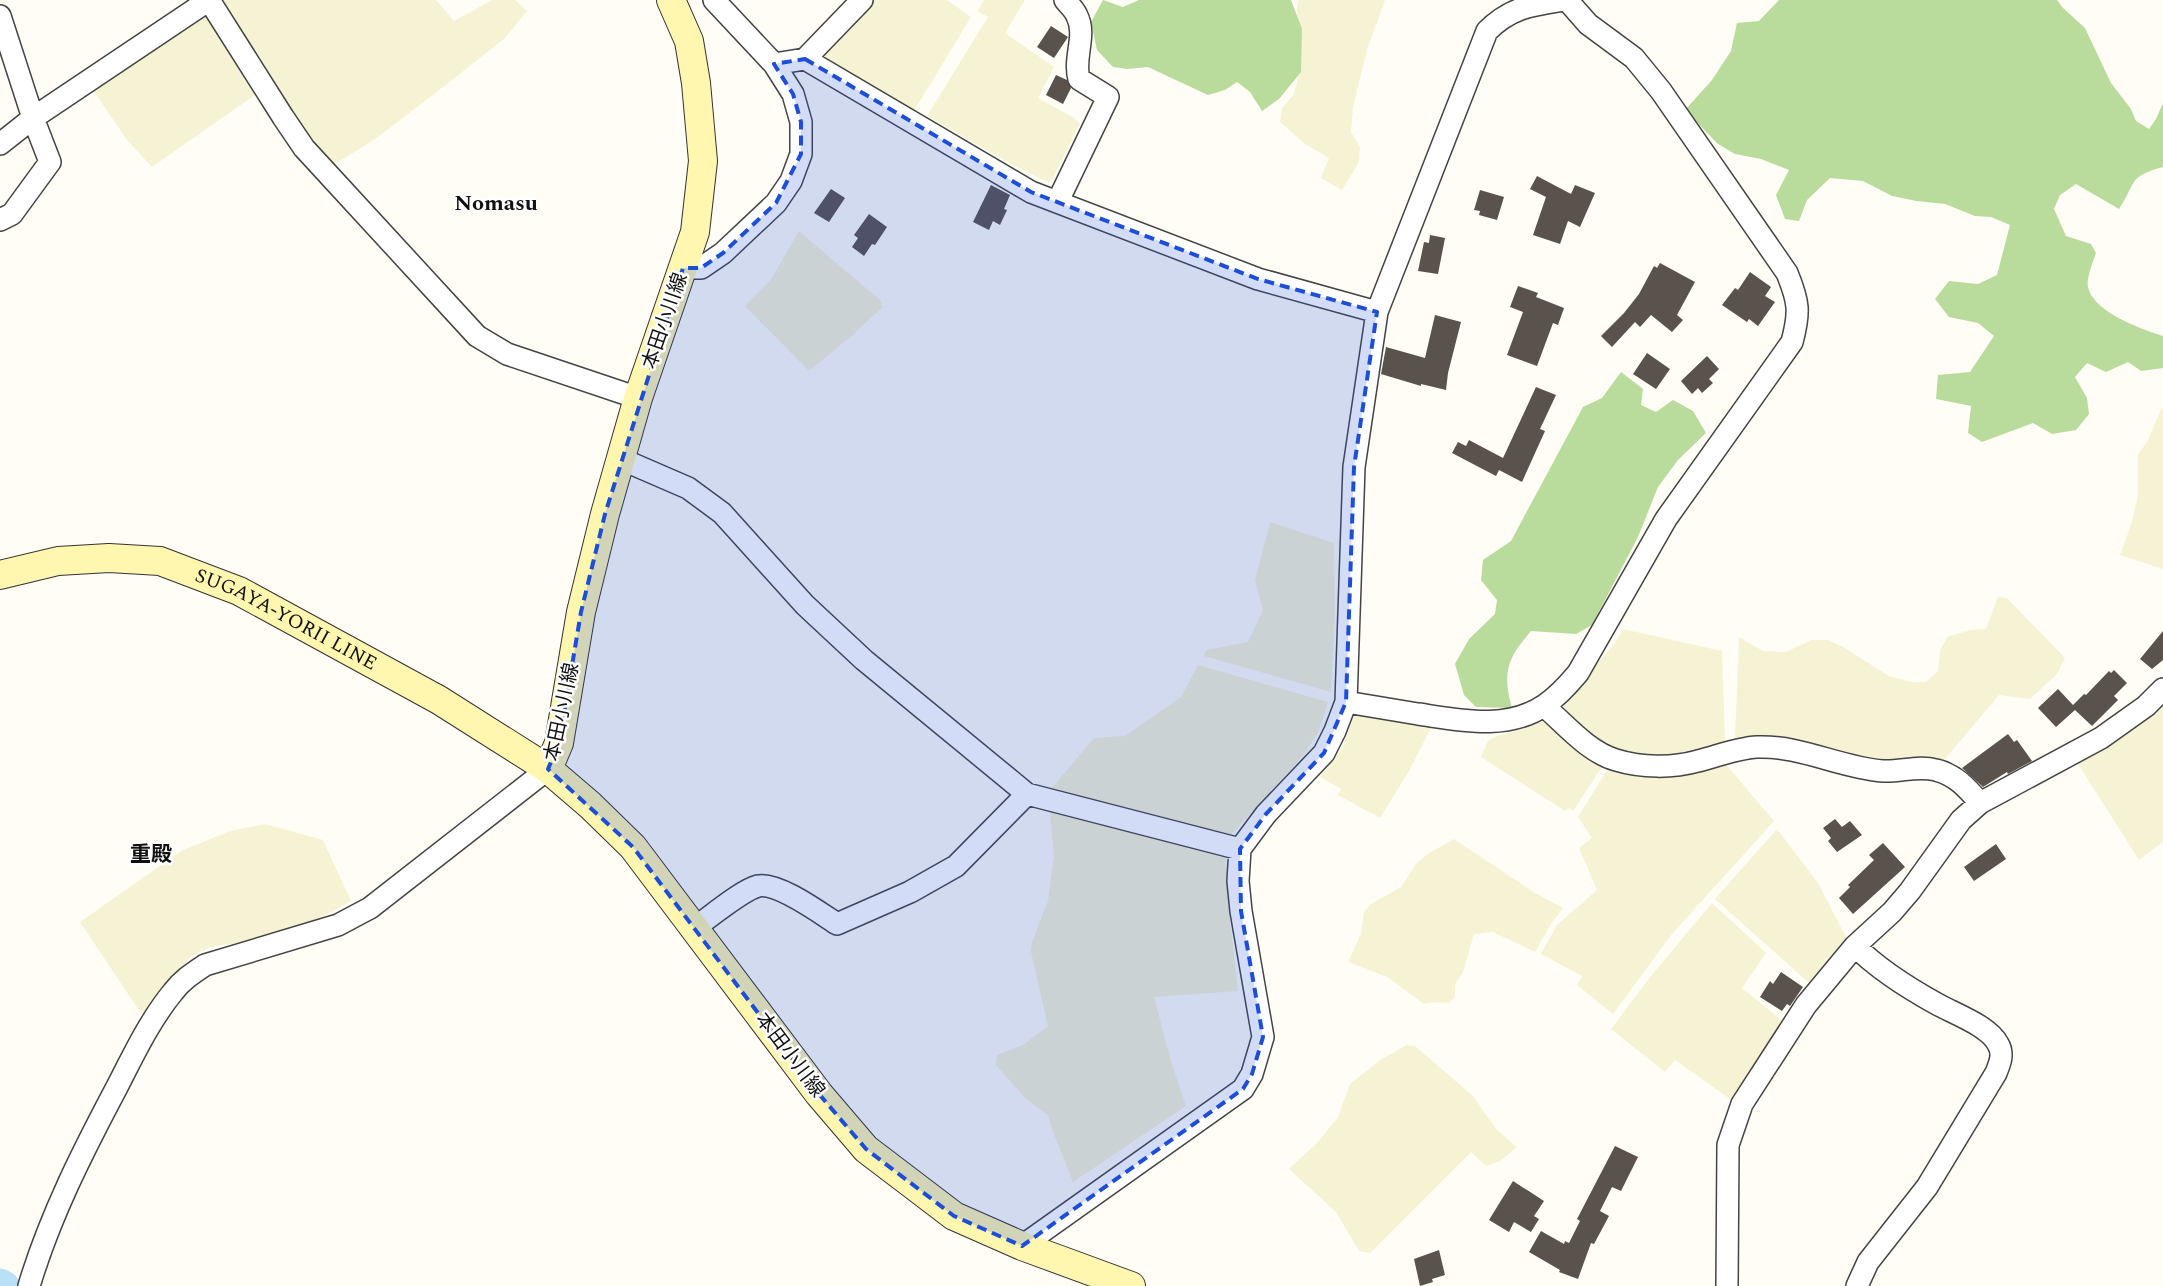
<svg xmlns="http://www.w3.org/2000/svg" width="2163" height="1286" viewBox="0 0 2163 1286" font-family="Spectral,'Noto Sans JP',serif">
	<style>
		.farmland { fill: #f6f3d4 }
		.forest { fill: #b9dc9c }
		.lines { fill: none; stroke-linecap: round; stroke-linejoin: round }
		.river { stroke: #b9e0f7; stroke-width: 31 }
		.building { fill: #5a524d }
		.street-casing { stroke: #444; stroke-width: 24 }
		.secondary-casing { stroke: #333; stroke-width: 30 }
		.street { stroke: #fff; stroke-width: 21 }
		.secondary { stroke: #fff6b0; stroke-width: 28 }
		.marked { fill: #1d4ed8; fill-opacity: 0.2; stroke: #1d4ed8; stroke-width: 4; stroke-dasharray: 10 6; stroke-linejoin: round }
		.labels { text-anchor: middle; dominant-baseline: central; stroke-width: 5; stroke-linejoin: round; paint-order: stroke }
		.street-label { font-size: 20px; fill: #111; stroke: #fff }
		.neighbourhood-label { font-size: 21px; font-weight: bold; fill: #111; stroke: #fff }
		.quarter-label { font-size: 22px; font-weight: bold; fill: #111; stroke: #fff }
	</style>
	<rect width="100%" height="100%" fill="#fffdf5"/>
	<path class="farmland" d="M224 0H436L454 21 492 0H515L527 11 505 38 447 84 374 140 330 167 311 145 221 2Z
		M874 0H947L971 17 914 111 816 57Z
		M984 0H1025L1005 33 1054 67 1038 98 1074 118 1080 124 1050 183 1011 164 927 116 988 17 978 11Z
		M1299 0H1385L1367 50 1353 107 1351 132 1360 147 1359 162 1342 190 1321 178 1329 158 1305 144 1280 122 1282 108 1294 94 1298 78 1297 5Z
		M207 16 255 95 152 167 127 140 93 90Z
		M799 231 880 300 883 307 849 338 809 371 745 306 770 281Z
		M2163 405V569L2120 555 2132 522 2138 495V454L2147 442Z
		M1270 522 1334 543 1335 612 1331 692 1204 656 1206 650 1248 642 1263 610 1255 581Z
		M1998 597 2007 598 2065 658 2057 674 2030 699 1999 695 1944 760 1926 757 1896 761H1879L1764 737 1735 738 1739 637 1763 651 1786 652 1811 640H1828L1843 647 1889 676 1911 682H1926L1938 671 1940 651 1947 637 1970 630 1986 629Z
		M1623 629 1722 651 1725 741 1680 755 1656 758 1629 756 1592 739 1576 721 1562 705 1615 643Z
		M1198 665 1328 702 1318 733 1303 756 1229 837 1050 790 1094 738 1125 736 1181 697Z
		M2163 703V842L2139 860 2078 764 2109 745Z
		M1355 711 1432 726 1409 771 1380 818 1338 795 1341 789 1320 777 1343 747Z
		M1535 722H1543L1566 738 1580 752 1602 767 1573 811 1569 808 1565 811 1481 757 1488 741 1497 736 1518 730Z
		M1723 761 1774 821 1672 934 1613 1014 1577 985 1582 976 1541 954 1557 925 1597 890 1579 848 1592 838 1578 817 1607 770 1648 776Z
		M1050 811 1226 857 1229 912 1238 991 1154 997 1171 1061 1186 1106 1073 1182 1053 1132 1048 1115 1026 1099 996 1065 997 1055 1023 1045 1048 1026 1031 952 1032 942 1048 901 1054 857Z
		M265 824 323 840 351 901 298 930 249 941 210 947 190 957 146 1015 140 1012 80 922 181 851 230 831Z
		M1777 829 1818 883 1847 939 1809 983 1715 899Z
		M1454 839 1537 894 1563 908 1551 924 1535 952 1493 932 1474 934 1463 972 1455 984V997L1449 1003 1434 1002 1424 1004 1387 977 1348 962 1361 934 1364 912 1371 904 1401 887 1417 863 1429 853Z
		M1712 903 1766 953 1742 988 1785 1023 1733 1101 1675 1060 1665 1072 1611 1029 1651 976Z
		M1407 1045 1415 1046 1473 1096 1496 1129 1517 1147 1500 1161 1486 1166 1471 1152 1370 1253 1359 1251 1336 1212 1289 1169 1318 1142 1338 1117 1350 1084 1380 1060Z"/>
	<path class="forest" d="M1103 0 1123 7 1139 0H1291L1302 29 1301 72 1279 99 1262 111 1250 92 1237 82 1225 90 1208 95 1148 67 1127 69 1113 67 1097 50 1091 22Z
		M1779 0H2057L2063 8 2085 28 2111 83 2131 109 2136 121 2149 129 2156 119 2163 103V167C2127 177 2137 182 2119 209L2076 184 2060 195 2054 209 2066 236 2091 244 2096 253C2093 262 2086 278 2088 287 2093 312 2141 329 2163 336V368L2141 371 2128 362 2106 372 2087 363 2075 377 2087 398 2089 414 2076 430 2052 434 2033 423 1982 442 1968 433 1971 406 1936 399 1938 375 1970 372 1994 336 1978 323 1949 317 1935 299 1949 281 1978 284 1997 275 2010 225 1991 217 1975 216 1945 204 1916 201 1892 196 1863 181 1830 178 1807 200 1799 221 1785 219 1776 195 1789 170 1761 159 1735 154 1718 144 1685 110 1712 80 1731 51 1737 23 1759 21Z
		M1621 372 1643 389 1641 405 1656 412 1673 400 1693 411 1706 433 1678 460 1658 487 1638 537 1592 625 1576 634 1531 631C1507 659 1502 672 1512 708L1476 707 1464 695 1455 664 1469 639 1495 614 1497 600 1481 580 1483 560 1511 541 1583 407 1602 398Z"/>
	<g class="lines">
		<path class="river" d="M0 1284 4 1286"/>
	</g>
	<path class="building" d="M1051 26 1068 37 1054 58 1037 47Z
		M1056 75 1067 80 1071 88 1063 104 1046 95Z
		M1537 176 1571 194 1575 185 1595 193 1580 227 1568 221 1560 244 1533 235 1546 197 1530 189Z
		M991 185 1010 195 1004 209 1007 210 1000 225 993 221 989 230 973 222Z
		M831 189 845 198 829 222 814 213Z
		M1480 190 1504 197 1497 220 1479 215 1480 211 1474 210Z
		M869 214 887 227 875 245 872 244 864 256 852 247 858 238 854 235Z
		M1430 235 1445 238 1438 274 1418 271 1424 242 1429 243Z
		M1660 263 1695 282 1677 315 1683 320 1672 332 1651 315 1640 327 1635 322 1612 347 1601 336 1624 313 1639 294 1654 266 1657 268Z
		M1750 272 1771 287 1765 296 1775 302 1758 326 1749 319 1747 322 1722 305 1735 288 1738 290Z
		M1518 286 1538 293 1536 297 1564 308 1558 325 1553 323 1537 366 1507 355 1523 312 1510 307Z
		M1435 315 1461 322 1448 373 1446 390 1421 384V386L1381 374 1386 347 1425 358Z
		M1647 353 1670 369 1656 389 1633 374Z
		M1707 356 1719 369 1709 379 1713 383 1702 393 1698 388 1692 394 1681 381Z
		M1536 387 1556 395 1540 429 1545 431 1522 482 1499 470 1496 476 1452 453 1458 442 1466 446 1469 440 1503 458Z
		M2163 631V660L2152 669 2140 659Z
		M2114 670 2127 683 2114 696 2118 700 2092 726 2075 710 2056 727 2038 708 2058 689 2073 705 2084 694 2086 695 2109 671 2111 673Z
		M2008 734 2014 742 2017 740 2032 761 2008 774 2007 772 1983 787 1962 768Z
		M1835 819 1842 827 1850 821 1862 835 1837 852 1828 841 1831 838 1823 828Z
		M1883 843 1905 867 1853 914 1839 898 1850 887 1848 885 1874 860 1869 855Z
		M1996 844 2006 859 1974 881 1964 867Z
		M1781 972 1803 987 1790 1006 1787 1004 1782 1011 1760 997 1770 981 1773 984Z
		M1615 1146 1638 1157 1621 1191 1612 1187 1600 1211 1609 1216 1594 1244 1591 1243 1578 1279 1559 1272 1560 1270 1529 1252 1541 1231 1564 1244 1565 1241 1569 1243 1580 1221 1577 1219Z
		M1513 1181 1544 1201 1534 1216 1539 1219 1531 1232 1514 1222 1509 1232 1489 1220Z
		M1439 1250 1445 1275 1432 1279 1433 1282 1420 1286 1414 1259Z"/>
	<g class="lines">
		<g class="street-casing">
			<path id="street" d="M209 0 283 117 304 148 477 336 507 354 638 398
				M714 0 774 64 805 59 1031 192 1258 279 1377 312
				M0 16 33 118 50 162 12 214 0 220
				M805 59 862 0
				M0 144 33 118 209 0
				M1058 201 1108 97 1079 79C1073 58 1087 35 1077 16 1075 10 1069 5 1065 0
				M683 268H701L723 253 776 203 791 181 801 154V122L793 94 774 64
				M621 459 688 488 722 513 805 605 864 660 1027 794 1240 849
				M1346 702C1370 706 1394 710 1418 714 1460 720 1507 731 1545 705 1558 696 1568 685 1578 673L1666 519 1792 342C1800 312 1799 302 1787 273L1661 91 1634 58 1588 24 1567 0
				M1544 706C1565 724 1588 752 1616 760 1642 768 1673 768 1698 761 1718 756 1737 748 1757 747 1800 745 1841 768 1883 771 1901 772 1918 765 1936 770 1956 775 1967 788 1980 803
				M694 928C709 918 742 890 758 886 778 882 820 913 837 924L910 892 956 866 1027 794
				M1855 946C1879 970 1908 988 1937 1004 1955 1014 1989 1026 1998 1044 2004 1054 2000 1063 1996 1073L1927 1187 1868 1262 1857 1286
				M1022 1246 1243 1089 1252 1074 1263 1037 1241 911 1238 881 1240 849 1266 814 1324 753 1335 731 1346 702 1354 467 1377 312 1487 31C1511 7 1532 5 1564 0
				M29 1286C50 1216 83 1151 117 1087 134 1054 150 1020 173 992 182 980 193 973 205 965L338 925 370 908 548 769
				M1727 1286 1728 1145 1742 1104 1806 1005 1855 946 1892 912 1910 891 1961 820 1980 803 2101 738 2146 706 2163 689"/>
		</g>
		<g class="secondary-casing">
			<g id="secondary">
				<path id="s1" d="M0 575 58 561 109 558 160 561 239 591 439 700 548 769 590 805 633 847 819 1094 866 1149 954 1216 1022 1246 1131 1286"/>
				<path d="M548 769 559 743 581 612 605 514 638 398 695 232 703 161 696 83 689 41 671 0"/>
			</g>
		</g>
		<use href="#street" class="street"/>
		<use href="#secondary" class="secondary"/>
	</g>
	<path class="marked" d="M805 59 1031 192 1258 279 1377 312 1354 467 1346 702 1324 753 1266 814 1240 849 1241 911 1263 1037 1252 1074 1243 1089 1022 1246 954 1216 866 1149 819 1094 633 847 548 769 559 743 581 612 605 514 683 268H701L723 253 776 203 801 154V122L793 94 774 64Z"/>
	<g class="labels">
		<g class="street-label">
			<text transform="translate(665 321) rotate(-71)">本田小川線</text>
			<text stroke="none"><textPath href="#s1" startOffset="301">SUGAYA-YORII LINE</textPath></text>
			<text transform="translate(562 712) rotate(-78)">本田小川線</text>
			<text transform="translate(790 1055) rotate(53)">本田小川線</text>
		</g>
		<g class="neighbourhood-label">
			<text x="151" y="855">重殿</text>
		</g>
		<g class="quarter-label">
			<text x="496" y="203">Nomasu</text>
		</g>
	</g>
</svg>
